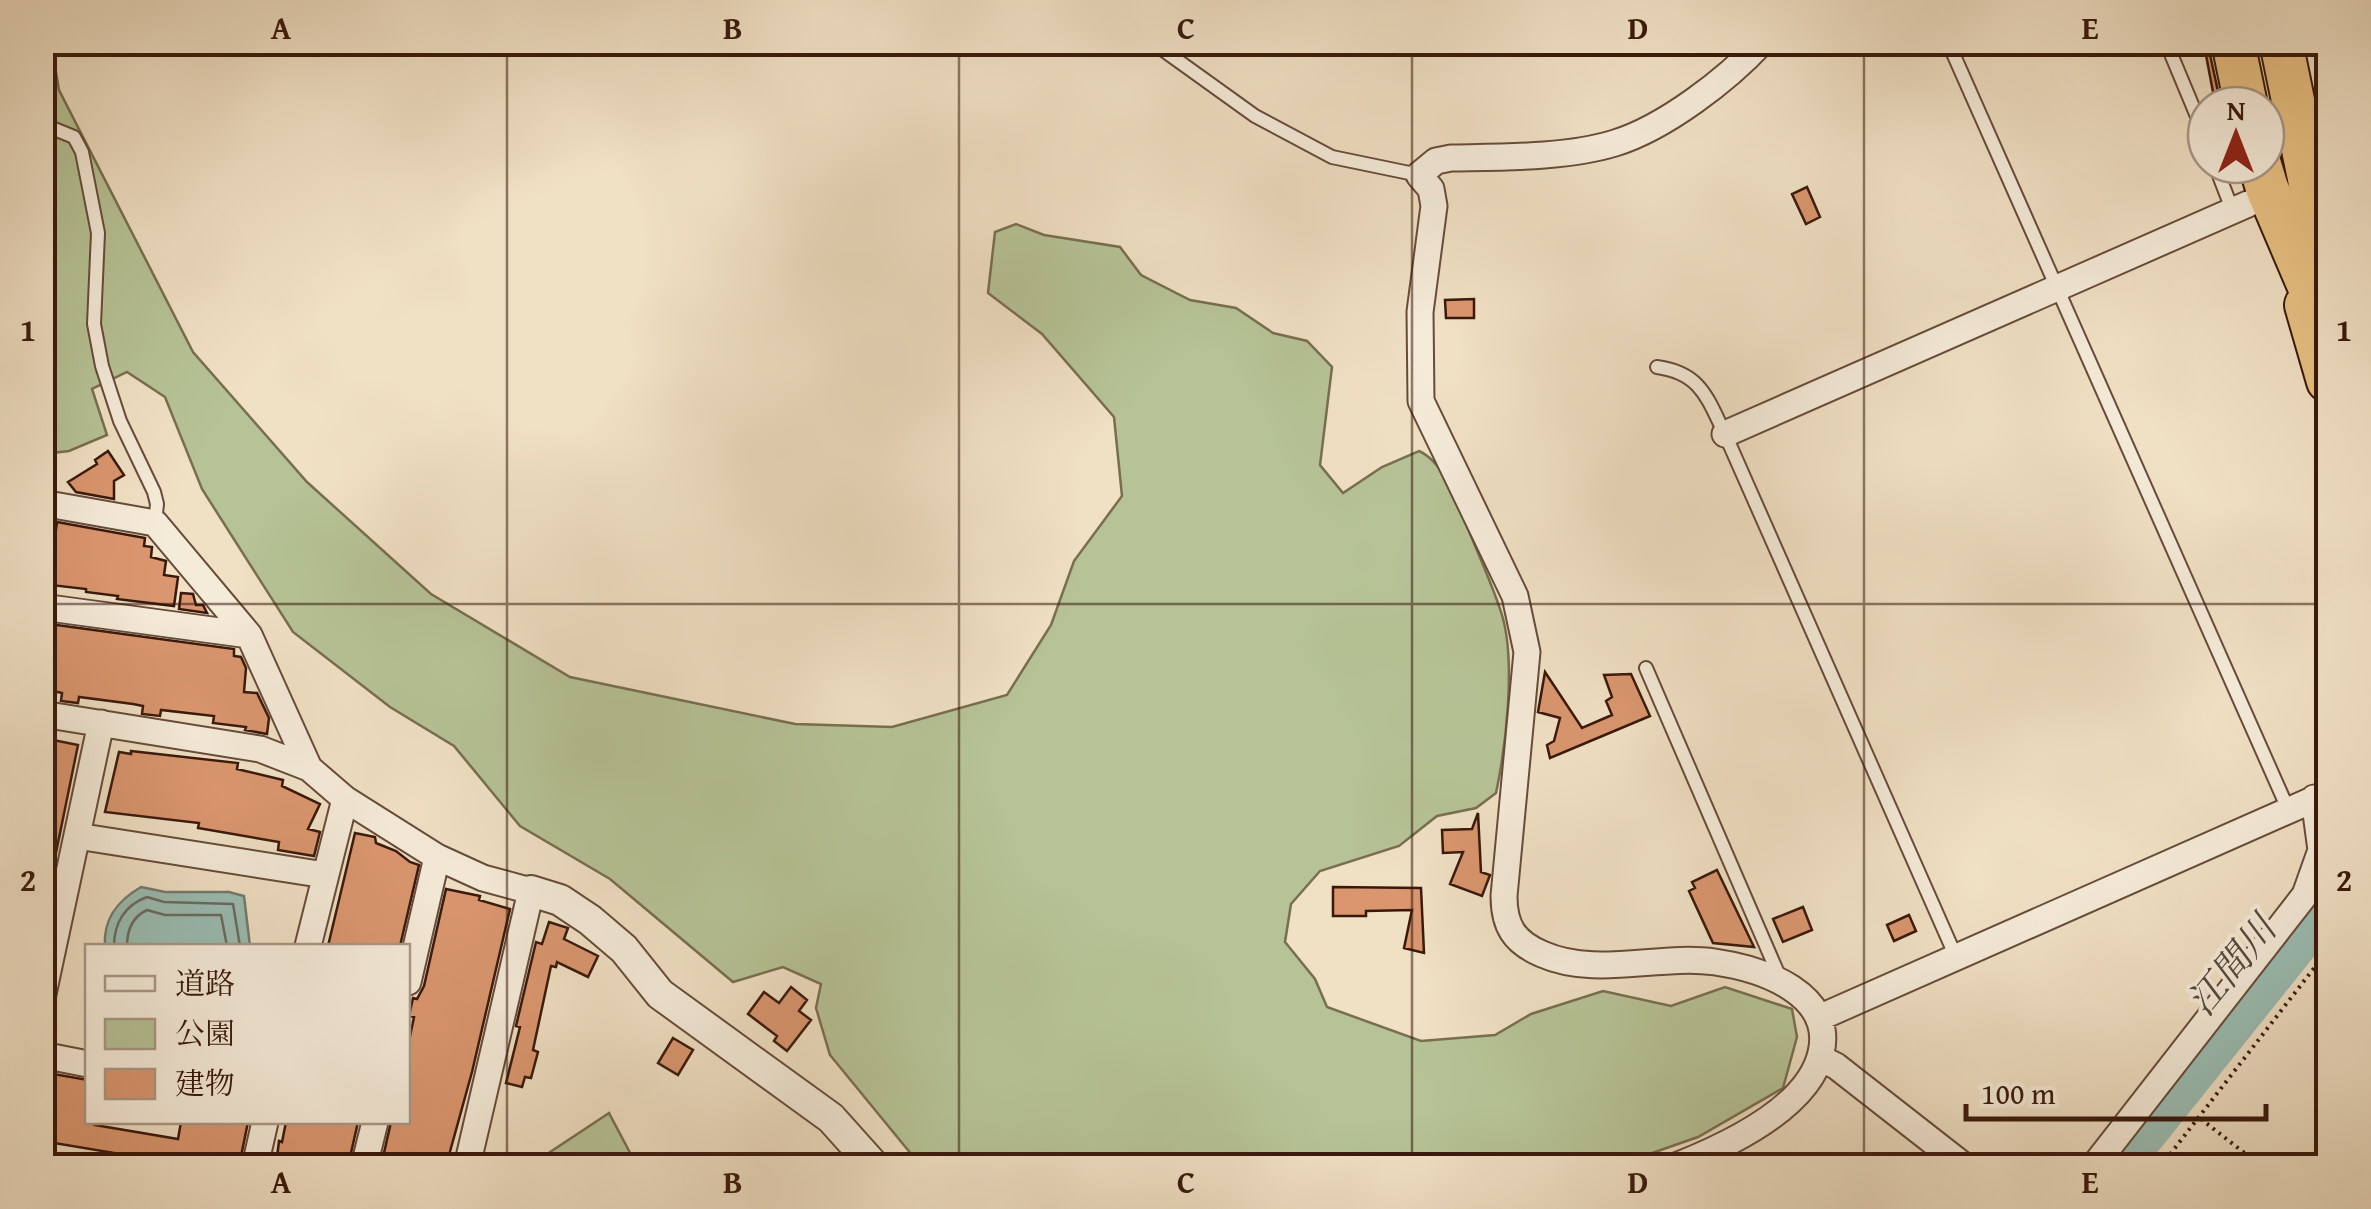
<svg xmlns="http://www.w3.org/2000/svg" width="2371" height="1209" viewBox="0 0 2371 1209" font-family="'Gentium Book Plus','Noto Serif JP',serif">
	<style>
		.green { fill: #b6c396; stroke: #786e51; stroke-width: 2.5 }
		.water { fill: #9abdb3; stroke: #737b70; stroke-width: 2.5 }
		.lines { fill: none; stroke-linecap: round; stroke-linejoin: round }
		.shore { stroke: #6a6b60; stroke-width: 2.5 }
		.river { stroke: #9abdb3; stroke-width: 35 }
		.building { fill: #da966f; stroke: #39190c; stroke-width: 2.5 }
		.service-casing { stroke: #674b3a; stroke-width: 16 }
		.minor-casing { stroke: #674b3a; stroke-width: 29 }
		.tertiary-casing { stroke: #674b3a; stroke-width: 34 }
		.motorway-casing { stroke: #39190c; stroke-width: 46 }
		.path { stroke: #39190c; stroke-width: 4; stroke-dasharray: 2.5 5; stroke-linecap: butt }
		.service { stroke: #f5ebd9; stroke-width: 12 }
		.minor { stroke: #f5ebd9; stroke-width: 25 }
		.tertiary { stroke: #f5ebd9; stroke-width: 30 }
		.motorway { stroke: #e8c082; stroke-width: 42 }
		.grid { fill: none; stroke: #39190c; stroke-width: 2.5; stroke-opacity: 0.55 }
		.labels { text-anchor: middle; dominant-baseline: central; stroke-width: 8; stroke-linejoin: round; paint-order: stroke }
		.water-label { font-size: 38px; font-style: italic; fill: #564a3e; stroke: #f5ebd9 }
		.neatline { fill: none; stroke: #39190c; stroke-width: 4 }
		.grid-label { font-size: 32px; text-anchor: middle; font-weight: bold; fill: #39190c }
	</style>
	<rect width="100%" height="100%" fill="#f0e0c4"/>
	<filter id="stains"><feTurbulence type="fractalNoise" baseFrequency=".002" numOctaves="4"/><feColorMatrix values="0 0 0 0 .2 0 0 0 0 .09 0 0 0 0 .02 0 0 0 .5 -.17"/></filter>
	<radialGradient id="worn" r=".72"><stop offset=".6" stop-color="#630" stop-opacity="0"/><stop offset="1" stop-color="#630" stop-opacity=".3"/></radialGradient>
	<path class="green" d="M42 43H51L59 90 193 352 307 482 431 594 570 677 795 724 892 727 1007 695 1051 625 1074 561 1122 496 1114 417 1042 334 988 293 995 232 1016 224 1044 235 1120 247 1141 275 1190 300 1236 308 1273 333 1307 341 1332 367 1320 465 1343 493 1382 467 1419 451C1443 462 1456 497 1465 521 1477 552 1492 583 1502 615 1516 662 1506 746 1496 793L1476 808 1437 816 1399 846 1320 871 1291 904 1285 942 1315 979 1327 1007 1421 1041 1495 1035 1531 1014 1603 991 1671 1006 1725 987 1792 1009 1797 1037 1783 1088 1698 1137 1615 1166H921L830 1055 816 1008 821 984 783 967 733 982 610 879 520 826 454 746 390 707 293 632 202 489 165 397 127 372 92 389 107 435 69 451 43 454Z
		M609 1113 637 1166H529Z"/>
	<path class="water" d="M141 887 165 892H229L244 896 250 946H105C103 919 117 901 141 887Z"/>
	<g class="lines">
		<path class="shore" d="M114 946C114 923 125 905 147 897L164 902 233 904 240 946
			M127 946C127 931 132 917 147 910L165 915H221L227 946"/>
		<path class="river" d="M2124 1166 2328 911"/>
	</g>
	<path class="building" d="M2205 50H2209L2219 96 2214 97Z
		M1807 187 1820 217 1806 224 1792 194Z
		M1474 299V318H1446L1445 300Z
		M108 451 124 475 114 481V499L76 492 68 482 97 464 95 460Z
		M57 522 145 538 144 546 152 547 151 557 166 561 164 575 178 577 174 606 117 599 118 596 86 592V589L42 584 44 536 55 537Z
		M181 593 193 594 196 605H203L207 613 179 609Z
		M42 623 234 649V656L241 657 246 668 244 692 257 693 269 718 267 734 245 730 246 727 213 723 214 716 161 710 160 716 142 714 143 706 133 704 79 697 78 703 61 701 62 693 53 691 54 685 48 684 52 658 42 657Z
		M1545 672 1582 728 1612 715 1606 701 1612 697 1604 675 1631 674 1650 716 1550 758 1547 745 1554 741 1560 718 1538 712Z
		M53 740 78 745 49 887 42 886V777Z
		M131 751 238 763 237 769 283 780 282 786 320 804 308 829 320 832 314 856 278 850 279 842 198 828 199 823 105 812 119 752 131 754Z
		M1478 813 1481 872 1490 875 1482 896 1450 884 1463 852 1443 853 1442 830 1472 829Z
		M355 833 375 837 376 843 396 851 410 862 419 865 400 946H328Z
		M1717 870 1754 947 1713 943 1689 891 1695 888 1692 882Z
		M1333 887 1421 888 1424 953 1404 948 1412 910 1366 911V916H1333Z
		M446 889 480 896 479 900 510 909 472 1072 446 1166H381L391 1122H408V1046L414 1017 409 1016 413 998 417 999 424 986Z
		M1803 907 1812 930 1783 942 1773 919Z
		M1909 915 1916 931 1894 941 1887 925Z
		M549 922 568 928 564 939 598 956 588 977 557 962 556 967 551 966 533 1050 538 1052 531 1078 525 1077 522 1087 506 1083 520 1027 516 1026 536 942 542 944Z
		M791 987 807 1000 799 1011 811 1020 787 1051 774 1041 777 1036 748 1014 764 992 779 1003Z
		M673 1038 693 1050 678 1075 658 1063Z
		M42 1072 88 1080V1122L95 1125 178 1139 181 1122H248L239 1166H173L174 1163 42 1141Z
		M286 1122H358L348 1166H276L279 1141 282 1142Z"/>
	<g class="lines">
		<g class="service-casing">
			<path id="service" d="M1152 42 1255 116 1332 157 1419 175
				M1948 42 2288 809
				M2166 42 2206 138
				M42 124 74 137 82 152 98 233 94 324 102 366 120 421 154 492 157 504 155 523
				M2215 165 2232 209
				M1657 367C1701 373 1707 398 1725 434L1956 957
				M1646 668 1780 978"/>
		</g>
		<g class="minor-casing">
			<path id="minor" d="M1725 434 2248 204
				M42 503 155 523 249 635 309 768
				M42 607 249 635
				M42 714 260 749 309 768 345 799 437 857 483 878 531 891 467 1166
				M77 836 325 875
				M308 946 345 799
				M408 982 437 857
				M42 999 101 723
				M1821 1017 2328 793
				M42 1055 88 1064
				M1820 1058 1836 1066 1964 1166
				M255 1166 265 1122
				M364 1166 375 1122
				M1676 1166C1724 1147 1808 1109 1821 1053 1835 994 1763 969 1715 962 1659 954 1596 978 1542 954 1514 942 1504 926 1504 896L1527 652 1515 596 1421 401 1420 312 1434 206 1431 189 1419 175 1436 161 1451 158C1501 157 1567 158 1615 143 1664 128 1727 80 1762 42
				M2094 1166 2305 895 2321 850 2314 798"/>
		</g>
		<g class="tertiary-casing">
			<path id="tertiary" d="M531 891 560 900 590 920 624 949 660 994 831 1118 874 1166"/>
		</g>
		<g class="motorway-casing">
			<path id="motorway" d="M2233 42 2246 105
				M2281 42 2328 271
				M2260 165 2267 188 2328 331
				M2306 305 2328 381"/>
		</g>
		<path class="path" d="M2201 1119 2261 1166
			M2161 1166 2328 950"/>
		<use href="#service" class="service"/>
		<use href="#minor" class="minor"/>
		<use href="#tertiary" class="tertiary"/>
		<use href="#motorway" class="motorway"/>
	</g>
	<path class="grid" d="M507 42V1166M959 42V1166M1412 42V1166M1864 42V1166M42 604H2328"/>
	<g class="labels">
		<g class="water-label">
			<text transform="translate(2231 965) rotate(-51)">江間川</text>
		</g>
	</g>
	<rect width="2371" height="1209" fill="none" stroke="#f0e0c4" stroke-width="110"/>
	<rect x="85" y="944" width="325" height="180" fill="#f5ebd9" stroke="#aa9787" stroke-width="2.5"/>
	<rect x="105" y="976" width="50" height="15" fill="#f5ebd9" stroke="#aa9787" stroke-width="2.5"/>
	<text x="175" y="994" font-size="30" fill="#39190c">道路</text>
	<rect x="105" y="1019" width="50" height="30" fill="#b6c396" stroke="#aa9787" stroke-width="2.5"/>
	<text x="175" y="1044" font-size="30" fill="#39190c">公園</text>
	<rect x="105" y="1069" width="50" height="30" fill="#da966f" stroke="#aa9787" stroke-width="2.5"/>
	<text x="175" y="1094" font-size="30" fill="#39190c">建物</text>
	<g transform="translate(2236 135)"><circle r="48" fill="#f5ebd9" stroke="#aa9787" stroke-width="2.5"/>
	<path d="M0-8L18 38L0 25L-18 38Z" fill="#8f2418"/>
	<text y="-15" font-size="28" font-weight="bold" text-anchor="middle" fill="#39190c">N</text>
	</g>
	<path d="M1966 1104v15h300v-15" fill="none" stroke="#39190c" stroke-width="5"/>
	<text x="1981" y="1104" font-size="30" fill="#39190c" stroke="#f5ebd9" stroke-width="8" paint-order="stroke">100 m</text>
	<rect x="55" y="55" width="2261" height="1099" class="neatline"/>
	<g class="grid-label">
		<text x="281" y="39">A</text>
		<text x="733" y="39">B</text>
		<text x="1186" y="39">C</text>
		<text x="1638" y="39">D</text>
		<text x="2090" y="39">E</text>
		<text x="28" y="341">1</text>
		<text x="2344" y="341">1</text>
		<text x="28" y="891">2</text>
		<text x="2344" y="891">2</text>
		<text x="281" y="1193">A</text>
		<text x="733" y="1193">B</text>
		<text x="1186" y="1193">C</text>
		<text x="1638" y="1193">D</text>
		<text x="2090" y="1193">E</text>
	</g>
	<rect width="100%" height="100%" filter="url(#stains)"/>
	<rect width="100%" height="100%" fill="url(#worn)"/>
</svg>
